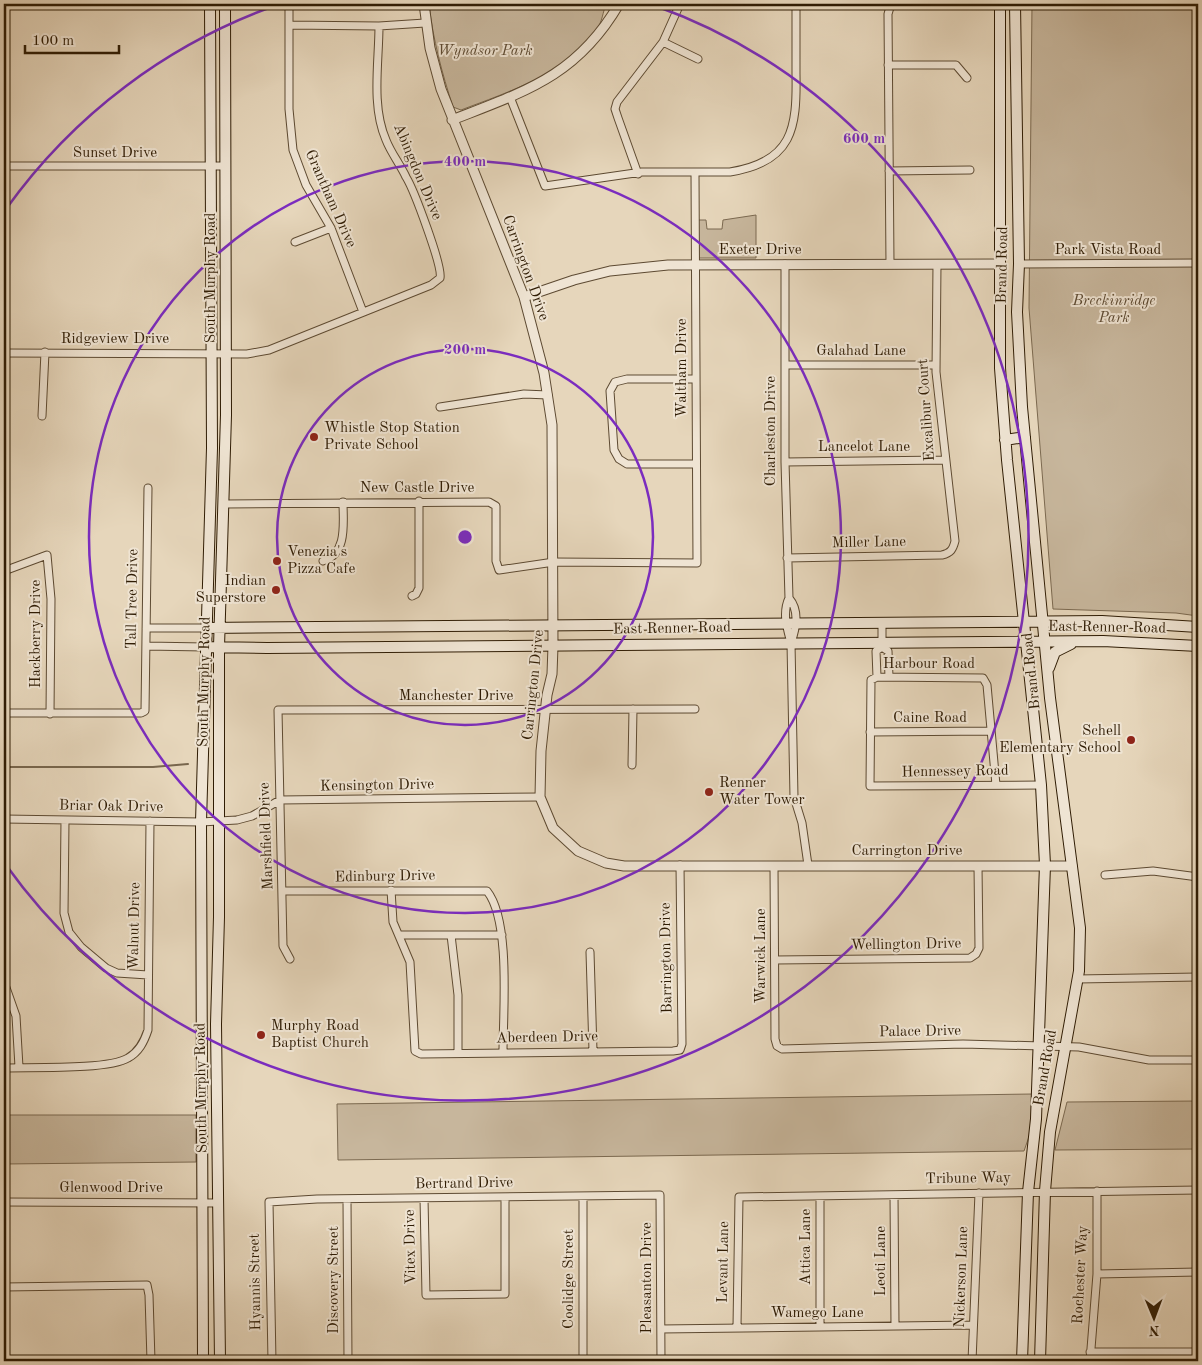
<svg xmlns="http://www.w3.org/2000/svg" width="1202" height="1365" viewBox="0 0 1202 1365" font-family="'Old Standard TT',serif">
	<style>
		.park { fill: #c7b69c; stroke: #7b6950 }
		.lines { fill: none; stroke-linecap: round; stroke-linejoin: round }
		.stream { stroke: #78664d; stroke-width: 2 }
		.minor-casing { stroke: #5d4a32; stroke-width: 9 }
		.tertiary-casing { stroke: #5d4a32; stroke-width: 11 }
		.secondary-casing { stroke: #2f1c04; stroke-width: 12 }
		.minor { stroke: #efe4d3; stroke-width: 7 }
		.tertiary { stroke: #efe4d3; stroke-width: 9 }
		.secondary { stroke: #efe4d3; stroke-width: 10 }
		.ring { fill: none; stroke: #7b2cbf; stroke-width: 2.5 }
		.poi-dot { fill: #8f2418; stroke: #efe4d3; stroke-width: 2 }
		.labels { text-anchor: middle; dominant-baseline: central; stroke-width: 4; stroke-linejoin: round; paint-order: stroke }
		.park-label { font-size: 15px; font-style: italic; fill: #5d4a32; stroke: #efe4d3 }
		.street-label { font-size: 15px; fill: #2f1c04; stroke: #efe4d3 }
		.poi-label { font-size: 15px; fill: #2f1c04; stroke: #efe4d3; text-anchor: start }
		.centre { fill: #7b2cbf; stroke: #efe4d3; stroke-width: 2.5 }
		.ring-label { font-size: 15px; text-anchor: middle; font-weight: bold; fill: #7b2cbf; stroke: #efe4d3; stroke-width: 4; stroke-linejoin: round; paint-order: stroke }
	</style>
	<rect width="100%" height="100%" fill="#e6d6bb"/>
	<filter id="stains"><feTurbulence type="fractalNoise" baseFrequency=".004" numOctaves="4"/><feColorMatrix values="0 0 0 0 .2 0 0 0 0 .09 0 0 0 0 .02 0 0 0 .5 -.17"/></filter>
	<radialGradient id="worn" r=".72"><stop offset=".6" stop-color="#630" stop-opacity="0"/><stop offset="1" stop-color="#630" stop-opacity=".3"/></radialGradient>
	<path class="park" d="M429 4H606C603 12 602 22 597 29 569 73 508 92 461 110L453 107C442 73 433 40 429 4Z
		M1032 4H1198V616L1176 613 1053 609 1029 308Z
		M756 215V258H699L698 220H706L707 229H722L723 220Z
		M1033 1094 1032 1128 1024 1151 338 1160 337 1104Z
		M1198 1101V1149L1055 1150 1067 1102Z
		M4 1115H196V1162L4 1164Z"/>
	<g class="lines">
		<path class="stream" d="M4 767H153L188 764"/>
		<g class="minor-casing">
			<path id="minor" d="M289 4V109L293 150 306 185 331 228 363 312
				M289 25 379 26 425 23
				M663 42 698 59
				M888 65H956L967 78
				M510 97 545 186 642 172H730C793 162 797 128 796 74 796 50 796 27 796 4
				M4 166H226
				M889 171 970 170
				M638 174 618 118 615 109 617 102 663 42 680 4
				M295 242 331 228
				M785 264V462L789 598C782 613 787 628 791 643L794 797 802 823 808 865
				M890 264 888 14 891 4
				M1019 264 1198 263
				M4 353 247 354 269 350 431 285 440 278C443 267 414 190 406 177 400 164 391 153 386 140 371 106 379 62 379 26
				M785 365H936
				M696 379H627L615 382 610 391 614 450 619 459 627 464H696
				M440 407 524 394 548 395
				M42 416 45 352
				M785 462 944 460
				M225 504 489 502 496 506V561L499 570 554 562 697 563 695 173
				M787 558 942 555C951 553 953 549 955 541L936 372 937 264
				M323 561C348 554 343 522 343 502
				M4 571 47 555 51 599 50 714
				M412 596 416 594 419 588V501
				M789 598C800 611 796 628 791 643
				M882 624V646
				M146 628H205
				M146 646 205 647
				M882 647 888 651 889 677
				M877 677 876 651 882 647
				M4 713H141L145 711 148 488
				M870 732 991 731
				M632 765 633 709
				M996 785 987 685 983 678 877 677 871 680 870 786 1041 785
				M4 819 201 822 237 820 252 816 280 800 540 797
				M65 820 64 913 69 932 81 947 106 968 117 973 148 975
				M774 866 775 1039 777 1046 782 1049 963 1044 1079 1047 1149 1060H1198
				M1105 875 1153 871 1198 877
				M391 890 393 922 410 962 415 1051 421 1054 673 1051 680 1050 682 1044 680 865
				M283 891H487C511 921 503 1012 503 1052
				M399 935H502
				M451 935 458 995V1053
				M590 952 593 1051
				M290 959 283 946 278 710 695 709
				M775 960 970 958 976 954 979 948 978 866
				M1077 979 1198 977
				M4 982 16 1016 19 1067
				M4 1068C30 1067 109 1070 128 1058 139 1052 144 1042 148 1030L150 821
				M894 1195 895 1326
				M583 1196V1361
				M820 1196V1327
				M424 1198 426 1295 505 1294V1197
				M347 1199 348 1361
				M4 1202 218 1203
				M1097 1274 1198 1272
				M4 1287 147 1285 149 1295 151 1361
				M737 1327 739 1197 1198 1190
				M661 1329 973 1325
				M1090 1352H1198
				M272 1361 269 1202 317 1199 660 1195 661 1361
				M972 1361 979 1193
				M1090 1361 1097 1274V1191"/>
		</g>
		<g class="tertiary-casing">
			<path id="tertiary" d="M424 4 430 48 441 89 524 297 544 373 552 425 553 646 552 674 547 695 541 751 540 797 553 828 578 851 606 863 624 866H1072
				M452 120C526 91 577 76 619 4
				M524 297 574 280 610 271 668 265 1001 264"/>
		</g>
		<g class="secondary-casing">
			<path id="secondary" d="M1000 4V368L1007 460 1041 785 1045 865 1036 1119 1028 1192 1022 1361
				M1015 4 1019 264 1017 312 1022 407 1050 698 1080 928 1079 971 1050 1132 1045 1191 1040 1361
				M1005 440 1025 437
				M205 628 1102 621 1198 627
				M205 647 267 648 1103 641 1198 646
				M1049 668 1055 652 1071 644
				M203 1361 201 822 212 448 210 4
				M220 1361 216 1024 219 917V647L226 415 225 4"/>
		</g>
		<use href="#minor" class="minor"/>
		<use href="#tertiary" class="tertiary"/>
		<use href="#secondary" class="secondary"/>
	</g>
	<g class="ring">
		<circle cx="465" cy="537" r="188"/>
		<circle cx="465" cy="537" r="376"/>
		<path d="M6 209A564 564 0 0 1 277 5M653 5A564 564 0 1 1 6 865"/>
	</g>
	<g class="poi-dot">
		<circle cx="314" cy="437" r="5"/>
		<circle cx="277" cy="561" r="5"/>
		<circle cx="276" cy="590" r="5"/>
		<circle cx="1131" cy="740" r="5"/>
		<circle cx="709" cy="792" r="5"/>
		<circle cx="261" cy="1035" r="5"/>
	</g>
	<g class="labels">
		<g class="park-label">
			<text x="485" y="51">Wyndsor Park</text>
			<text x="1114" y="301">Breckinridge<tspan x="1114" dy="17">Park</tspan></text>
		</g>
		<g class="street-label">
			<text x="115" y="153">Sunset Drive</text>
			<text transform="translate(417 172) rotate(67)">Abingdon Drive</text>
			<text transform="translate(330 199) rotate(66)">Grantham Drive</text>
			<text x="760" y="250">Exeter Drive</text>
			<text x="1108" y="250">Park Vista Road</text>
			<text transform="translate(1003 265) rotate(-89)">Brand Road</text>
			<text transform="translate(525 268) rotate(70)">Carrington Drive</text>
			<text transform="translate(211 278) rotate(-90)">South Murphy Road</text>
			<text x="115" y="339">Ridgeview Drive</text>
			<text x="861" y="351">Galahad Lane</text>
			<text transform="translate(682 368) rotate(-90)">Waltham Drive</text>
			<text transform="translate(927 410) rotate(-94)">Excalibur Court</text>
			<text transform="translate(771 431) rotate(-90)">Charleston Drive</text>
			<text x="864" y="447">Lancelot Lane</text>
			<text x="417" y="488">New Castle Drive</text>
			<text transform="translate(869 543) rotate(-1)">Miller Lane</text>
			<text transform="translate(133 599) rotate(-89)">Tall Tree Drive</text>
			<text transform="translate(1107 628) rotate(1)">East Renner Road</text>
			<text transform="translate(672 629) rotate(-1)">East Renner Road</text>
			<text transform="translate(36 634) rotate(-90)">Hackberry Drive</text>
			<text x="929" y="664">Harbour Road</text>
			<text transform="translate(1032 671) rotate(-96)">Brand Road</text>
			<text transform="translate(205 682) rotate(-89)">South Murphy Road</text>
			<text transform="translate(534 685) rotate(-84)">Carrington Drive</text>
			<text x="456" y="696">Manchester Drive</text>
			<text x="930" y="718">Caine Road</text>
			<text transform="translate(955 772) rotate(-1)">Hennessey Road</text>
			<text transform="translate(377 786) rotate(-1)">Kensington Drive</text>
			<text transform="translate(111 807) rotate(1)">Briar Oak Drive</text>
			<text transform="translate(267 836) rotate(-92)">Marshfield Drive</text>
			<text x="907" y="851">Carrington Drive</text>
			<text transform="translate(385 877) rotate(-1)">Edinburg Drive</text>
			<text transform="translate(135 926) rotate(-89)">Walnut Drive</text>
			<text transform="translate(906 945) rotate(-1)">Wellington Drive</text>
			<text transform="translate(761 956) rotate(-90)">Warwick Lane</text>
			<text transform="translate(667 958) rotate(-91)">Barrington Drive</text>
			<text transform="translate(920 1032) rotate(-1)">Palace Drive</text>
			<text transform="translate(547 1038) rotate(-1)">Aberdeen Drive</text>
			<text transform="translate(1046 1068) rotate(-80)">Brand Road</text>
			<text transform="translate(202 1088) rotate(-91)">South Murphy Road</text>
			<text transform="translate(968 1179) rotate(-1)">Tribune Way</text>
			<text transform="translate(464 1184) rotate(-1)">Bertrand Drive</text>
			<text x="111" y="1188">Glenwood Drive</text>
			<text transform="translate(411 1247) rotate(-91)">Vitex Drive</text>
			<text transform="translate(806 1247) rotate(-90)">Attica Lane</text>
			<text transform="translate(881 1261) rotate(-90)">Leoti Lane</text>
			<text transform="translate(724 1262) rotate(-89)">Levant Lane</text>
			<text transform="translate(1081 1275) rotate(-87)">Rochester Way</text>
			<text transform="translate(962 1277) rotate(-88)">Nickerson Lane</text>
			<text transform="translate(647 1278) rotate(-90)">Pleasanton Drive</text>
			<text transform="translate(569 1279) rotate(-90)">Coolidge Street</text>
			<text transform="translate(334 1280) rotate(-90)">Discovery Street</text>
			<text transform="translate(256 1282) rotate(-91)">Hyannis Street</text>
			<text x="817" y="1313">Wamego Lane</text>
		</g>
		<g class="poi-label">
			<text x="324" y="428">Whistle Stop Station<tspan x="324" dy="17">Private School</tspan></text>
			<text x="287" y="552">Venezia's<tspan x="287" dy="17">Pizza Cafe</tspan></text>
			<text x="266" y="581" text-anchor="end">Indian<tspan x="266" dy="17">Superstore</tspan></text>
			<text x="1121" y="731" text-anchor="end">Schell<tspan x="1121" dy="17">Elementary School</tspan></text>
			<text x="719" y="783">Renner<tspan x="719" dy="17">Water Tower</tspan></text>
			<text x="271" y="1026">Murphy Road<tspan x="271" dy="17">Baptist Church</tspan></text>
		</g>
	</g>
	<circle cx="465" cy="537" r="8" class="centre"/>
	<g class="ring-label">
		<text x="864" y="143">600 m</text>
		<text x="465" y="166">400 m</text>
		<text x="465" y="354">200 m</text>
	</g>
	<rect width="1202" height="1365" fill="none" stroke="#e6d6bb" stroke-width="20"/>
	<rect x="5" y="5" width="1192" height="1355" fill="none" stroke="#2f1c04" stroke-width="2.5"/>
	<rect x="10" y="10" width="1182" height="1345" fill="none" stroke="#2f1c04"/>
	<g transform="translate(1154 1318) rotate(179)" stroke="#efe4d3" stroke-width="4" paint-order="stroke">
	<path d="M0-4L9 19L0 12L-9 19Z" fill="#2f1c04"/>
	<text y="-8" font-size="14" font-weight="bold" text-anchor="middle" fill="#2f1c04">N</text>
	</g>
	<path d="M25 45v8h94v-8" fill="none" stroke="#2f1c04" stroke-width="2.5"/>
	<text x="32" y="45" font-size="15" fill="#2f1c04" stroke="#efe4d3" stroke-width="4" paint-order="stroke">100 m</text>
	<rect width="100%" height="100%" filter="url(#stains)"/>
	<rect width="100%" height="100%" fill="url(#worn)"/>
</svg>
